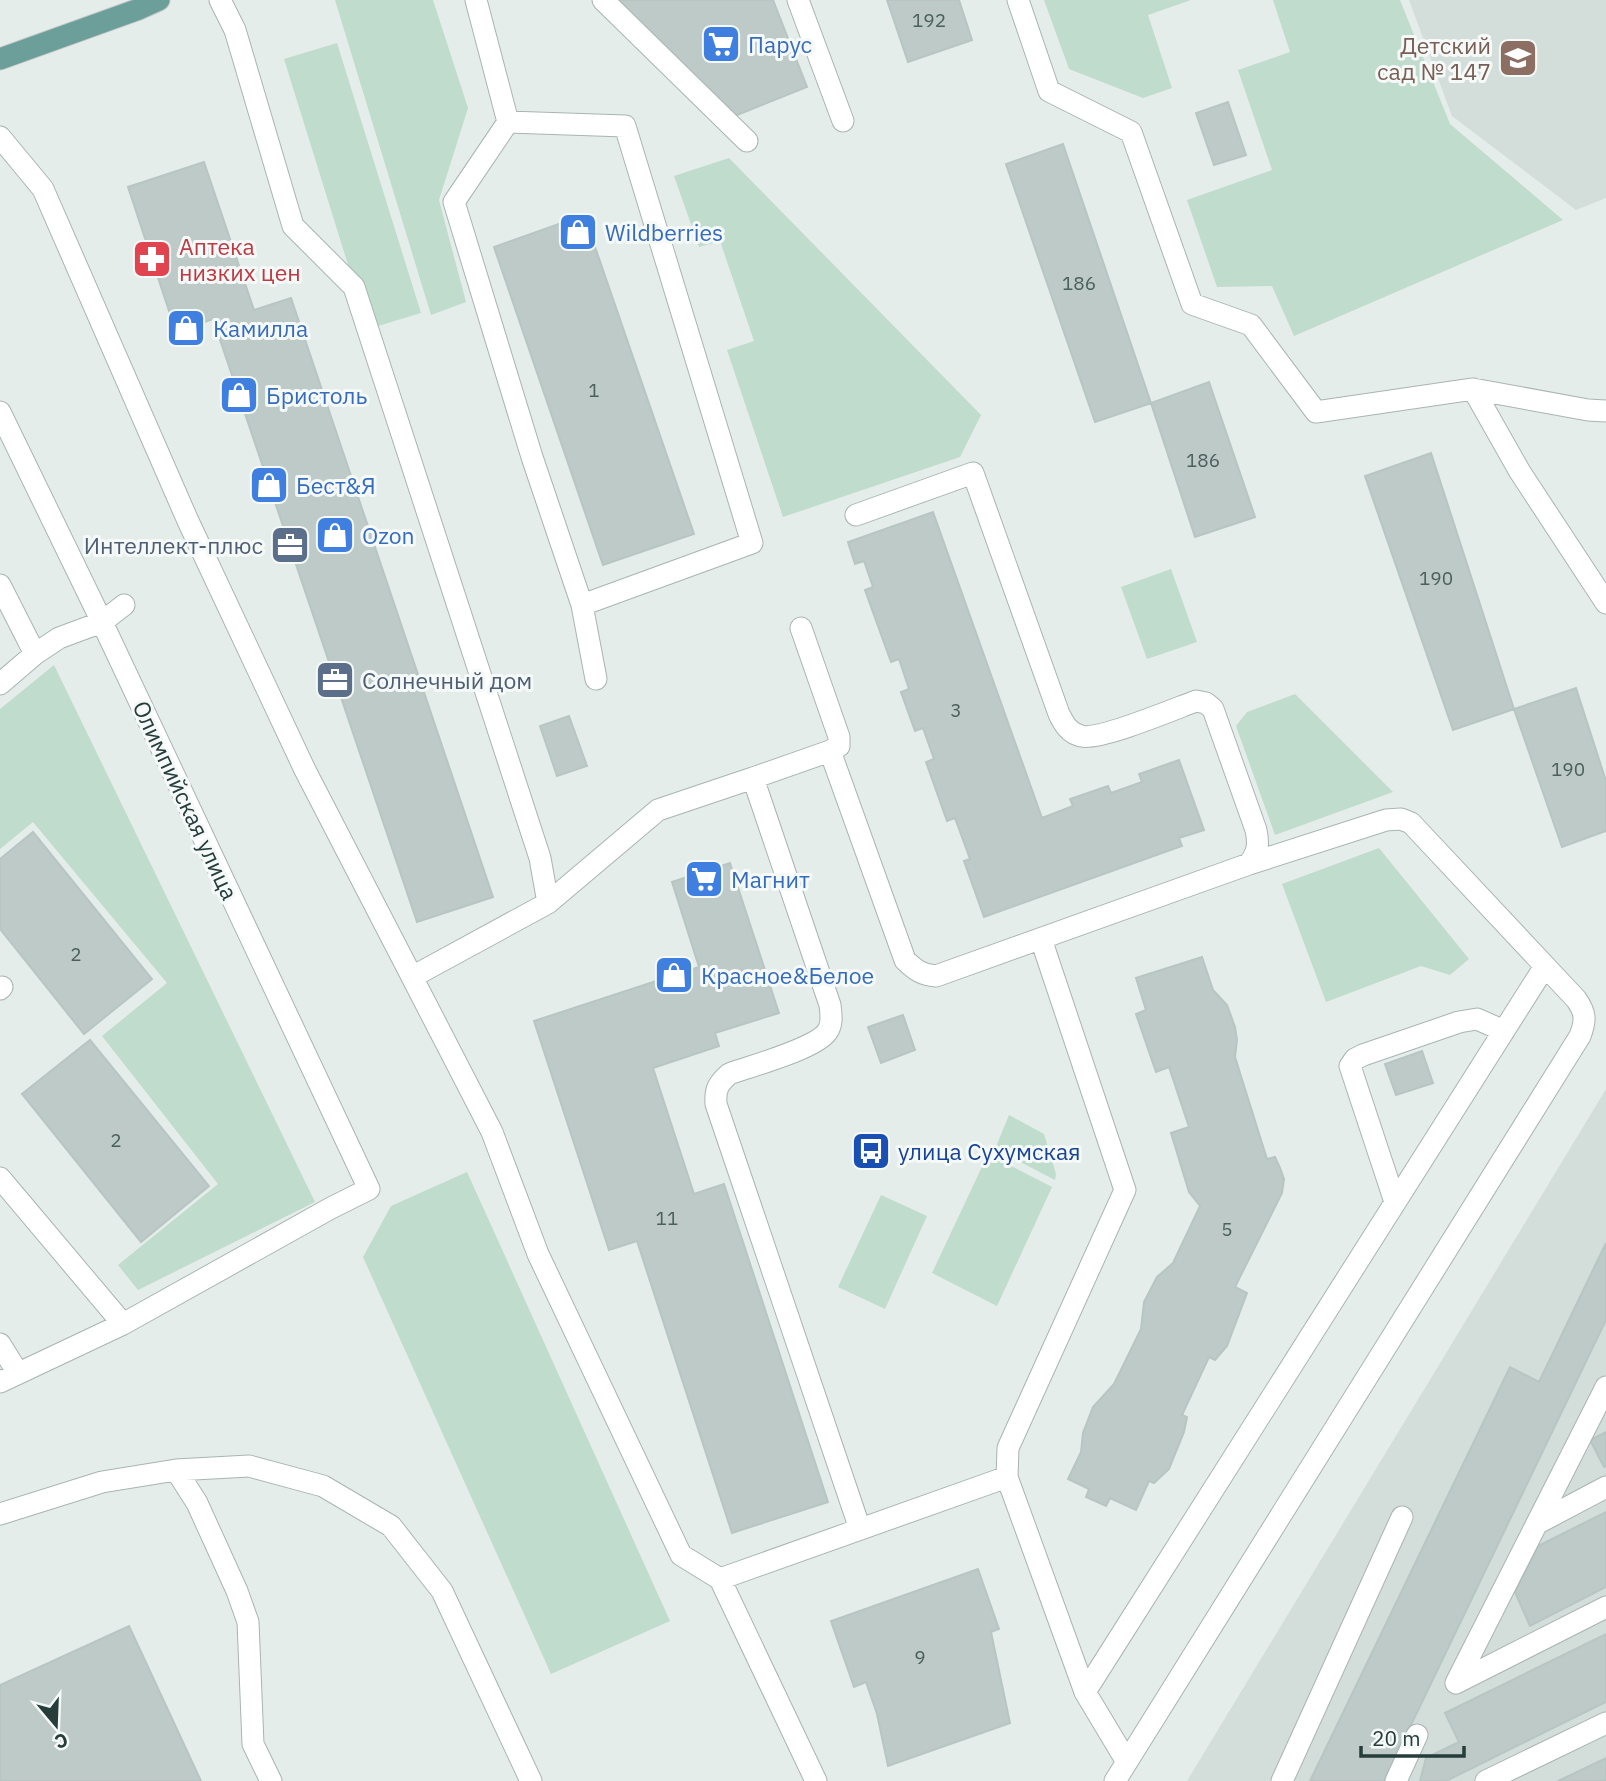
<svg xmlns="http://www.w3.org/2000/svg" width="1606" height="1781" viewBox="0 0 1606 1781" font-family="'IBM Plex Sans',sans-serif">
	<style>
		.built { fill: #d3ddda }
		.green { fill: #bfdccc }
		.building { fill: #bdcac7; stroke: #b7c6c2; stroke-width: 2 }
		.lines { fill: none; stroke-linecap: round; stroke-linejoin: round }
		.minor-casing { stroke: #a8b5b3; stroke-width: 23 }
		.major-casing { stroke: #c2c9c8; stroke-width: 23 }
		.minor { stroke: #fff; stroke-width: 21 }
		.major { stroke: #6d9f9a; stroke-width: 21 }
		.labels { text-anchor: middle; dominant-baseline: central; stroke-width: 6; stroke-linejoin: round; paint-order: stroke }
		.number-label { font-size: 19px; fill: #4b605e }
		.shop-label { font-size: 23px; fill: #366cbe; stroke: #f5f9f8; text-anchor: start }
		.education-label { font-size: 23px; fill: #785e54; stroke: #f5f9f8; text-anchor: end }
		.health-label { font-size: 23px; fill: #be3a42; stroke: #f5f9f8; text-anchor: start }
		.service-label { font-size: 23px; fill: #4e5e75; stroke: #f5f9f8; text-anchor: end }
		.street-label { font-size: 23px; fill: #253d3b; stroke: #f5f9f8 }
		.transit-label { font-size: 23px; fill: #164399; stroke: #f5f9f8; text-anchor: start }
	</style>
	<rect width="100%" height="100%" fill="#e5edeb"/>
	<path class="built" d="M1409 0H1606V198L1576 210 1452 116Z
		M1606 1089V1781H1187Z"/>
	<path class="green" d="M335 0H433L468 108 439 200 466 302 431 315Z
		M1044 0H1191L1148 15 1172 88 1143 98 1069 69Z
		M1273 0H1400L1450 124 1563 220 1294 336 1272 286 1217 287 1187 200 1272 170 1238 70 1290 52Z
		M337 43 421 313 368 329 284 59Z
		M729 158 981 415 960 457 783 517 727 350 754 341 720 241 699 247 674 176Z
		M1171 569 1197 642 1147 659 1121 587Z
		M54 665 315 1202 138 1290 118 1265 218 1184 102 1036 167 983 33 822 0 849V709Z
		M1295 694 1393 792 1275 835 1236 726 1247 712Z
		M1379 848 1469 959 1450 975 1421 966 1326 1002 1282 884Z
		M1009 1115 1044 1134 1056 1174 1055 1180 995 1149Z
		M988 1154 1052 1187 997 1306 932 1273Z
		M467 1172 670 1621 551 1674 363 1257 391 1206Z
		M881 1195 927 1216 885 1309 838 1287Z"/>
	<path class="building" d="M609 0H773L807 87 727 119Z
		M887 0H959L972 40 908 62Z
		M1228 102 1246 155 1214 165 1196 113Z
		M1063 144 1151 403 1095 422 1006 164Z
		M204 162 254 310 291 298 493 897 417 922 213 319 176 332 128 187Z
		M584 215 694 534 603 565 494 247Z
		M1209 382 1255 517 1195 537 1151 403Z
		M1431 453 1514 709 1453 730 1365 476Z
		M933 512 1042 818 1073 806 1070 799 1108 786 1111 793 1142 782 1139 774 1179 760 1204 830 1179 838 1182 846 984 917 964 861 970 859 955 818 947 821 926 762 934 759 923 728 915 731 901 692 909 689 899 659 891 662 865 590 873 587 864 561 855 564 848 542Z
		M1576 688 1606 781V831L1562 847 1514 709Z
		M569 716 587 766 557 776 540 726Z
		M33 832 152 979 84 1034 0 929V859Z
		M730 863 779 1013 715 1033 719 1046 653 1068 694 1194 724 1184 828 1502 732 1533 637 1241 609 1250 534 1021 699 967 672 882Z
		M1202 957 1213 990 1227 1005 1235 1027 1237 1040 1235 1057 1267 1159 1275 1157 1280 1168 1284 1179 1282 1193 1235 1287 1247 1293 1227 1346 1215 1360 1209 1357 1182 1415 1187 1417 1184 1432 1169 1469 1154 1483 1149 1481 1136 1510 1110 1498 1106 1506 1086 1497 1089 1489 1068 1479 1081 1452 1083 1433 1093 1407 1114 1384 1141 1329 1144 1302 1157 1277 1173 1263 1200 1206 1189 1192 1171 1133 1189 1127 1169 1067 1156 1072 1136 1014 1146 1010 1136 978Z
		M903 1015 915 1050 881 1063 868 1027Z
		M90 1040 209 1186 141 1242 22 1094Z
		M1422 1051 1433 1083 1396 1095 1385 1064Z
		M1606 1243V1320L1384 1781H1310L1510 1367 1539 1382Z
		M1606 1432V1466L1604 1467 1590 1440Z
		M1606 1512V1587L1530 1626 1515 1592 1538 1546Z
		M978 1569 999 1629 991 1632 1010 1723 888 1766 877 1714 866 1682 854 1687 831 1621Z
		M129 1626 201 1781H0V1685Z
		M1606 1634V1702L1446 1781H1420L1426 1758 1459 1742 1445 1713Z
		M1606 1758V1781H1558Z"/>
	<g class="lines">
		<g class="minor-casing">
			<path id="minor" d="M476 0 508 122 454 202 532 457 582 605 752 543 625 126 508 122
				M603 0 747 141
				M798 0 843 121
				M1018 0 1049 91 1131 132 1192 304 1251 325 1316 412 1473 389 1520 472 1606 603
				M0 137 43 189 188 521 305 770 412 977 548 903 540 858 354 287 293 226 235 30 220 0
				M1473 389 1588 410 1606 411
				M0 412 102 622 369 1189 331 1208 123 1324 0 1382
				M0 585 35 654
				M582 605 596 679
				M801 628 839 737V746L830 751
				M0 684 35 654 59 638 102 622 124 605
				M753 778 830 751 905 960C915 970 922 975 936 976L1249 864C1258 852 1259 845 1256 830L1213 709 1206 703 1196 701C1174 709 1099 741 1081 736 1069 733 1064 724 1059 714L973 473 856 515
				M548 903 658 810 753 778 830 1005C831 1014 833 1024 827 1032 815 1049 751 1066 729 1074 718 1084 715 1089 716 1104L860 1529
				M1041 939 1125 1190 1008 1448 1007 1477 1085 1692
				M412 977 492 1132 538 1254 681 1555 720 1579 816 1781
				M0 989 2 987
				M0 1178 123 1324
				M1395 1202 1350 1066 1355 1059 1363 1055 1459 1022 1477 1019 1504 1031
				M0 1344 18 1373
				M176 1470 197 1503 237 1591 248 1622 253 1744 271 1781
				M0 1514 102 1482 176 1470 249 1466 323 1486 391 1526 442 1591 531 1781
				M1538 1523 1606 1487
				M720 1579 1007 1477
				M1456 1683 1606 1387
				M1456 1683 1606 1607
				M1127 1762 1085 1692 1545 966
				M1115 1781 1580 1036C1586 1020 1586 1013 1576 999L1411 823 1401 819 1386 820 1249 864
				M1282 1781 1402 1517
				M1396 1781 1417 1735
				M1486 1781 1606 1723"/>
		</g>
		<g class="major-casing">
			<path id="major" d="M0 59 139 9 159 0"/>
		</g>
		<use href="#minor" class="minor"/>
		<use href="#major" class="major"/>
	</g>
	<defs>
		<g id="supermarket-square" transform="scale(2.0125)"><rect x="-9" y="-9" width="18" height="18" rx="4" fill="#3f7fe0" stroke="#f5f9f8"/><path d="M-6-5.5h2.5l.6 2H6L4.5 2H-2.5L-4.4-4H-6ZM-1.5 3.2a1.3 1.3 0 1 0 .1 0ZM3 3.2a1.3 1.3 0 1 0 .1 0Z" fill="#fff"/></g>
		<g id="school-square" transform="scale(2.0125)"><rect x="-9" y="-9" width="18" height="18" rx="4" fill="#8d6e63" stroke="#f5f9f8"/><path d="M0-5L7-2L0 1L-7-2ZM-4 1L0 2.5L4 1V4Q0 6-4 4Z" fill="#fff"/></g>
		<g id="shop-square" transform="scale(2.0125)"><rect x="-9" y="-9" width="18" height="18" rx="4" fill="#3f7fe0" stroke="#f5f9f8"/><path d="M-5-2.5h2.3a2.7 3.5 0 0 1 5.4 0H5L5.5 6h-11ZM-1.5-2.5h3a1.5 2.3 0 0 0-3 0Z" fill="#fff"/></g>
		<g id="pharmacy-square" transform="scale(2.0125)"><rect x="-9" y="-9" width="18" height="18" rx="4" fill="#e0444e" stroke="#f5f9f8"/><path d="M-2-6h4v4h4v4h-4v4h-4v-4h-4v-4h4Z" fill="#fff"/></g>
		<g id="office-square" transform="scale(2.0125)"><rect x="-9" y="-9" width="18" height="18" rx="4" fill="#5c6f8a" stroke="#f5f9f8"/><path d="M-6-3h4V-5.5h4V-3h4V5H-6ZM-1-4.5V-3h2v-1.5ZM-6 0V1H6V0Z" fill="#fff"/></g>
		<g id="bus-square" transform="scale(2.0125)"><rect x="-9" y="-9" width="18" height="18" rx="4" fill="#1a4fb4" stroke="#f5f9f8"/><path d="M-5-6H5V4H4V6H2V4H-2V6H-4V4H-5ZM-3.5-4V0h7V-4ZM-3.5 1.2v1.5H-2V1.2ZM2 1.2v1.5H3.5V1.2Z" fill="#fff"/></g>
	</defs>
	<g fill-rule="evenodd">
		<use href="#supermarket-square" x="721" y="44"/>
		<use href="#school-square" x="1518" y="58"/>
		<use href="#shop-square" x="578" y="232"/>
		<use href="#pharmacy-square" x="152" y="259"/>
		<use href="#shop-square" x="186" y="328"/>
		<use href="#shop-square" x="239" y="395"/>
		<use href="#shop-square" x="269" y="485"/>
		<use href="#shop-square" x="335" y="535"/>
		<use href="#office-square" x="290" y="545"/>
		<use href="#office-square" x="335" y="680"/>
		<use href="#supermarket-square" x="704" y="879"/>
		<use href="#shop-square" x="674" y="975"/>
		<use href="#bus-square" x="871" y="1151"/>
	</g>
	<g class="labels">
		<g class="number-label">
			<text x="929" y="20">192</text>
			<text x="1079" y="283">186</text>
			<text x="594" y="390">1</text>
			<text x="1203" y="460">186</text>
			<text x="1436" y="578">190</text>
			<text x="956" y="710">3</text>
			<text x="1568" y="769">190</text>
			<text x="76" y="954">2</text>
			<text x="116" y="1140">2</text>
			<text x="667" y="1218">11</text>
			<text x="1227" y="1229">5</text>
			<text x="920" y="1657">9</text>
		</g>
		<g class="shop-label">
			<text x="748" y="44">Парус</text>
			<text x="605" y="232">Wildberries</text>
			<text x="213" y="328">Камилла</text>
			<text x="266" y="395">Бристоль</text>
			<text x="296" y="485">Бест&amp;Я</text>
			<text x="362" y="535">Ozon</text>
			<text x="731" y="879">Магнит</text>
			<text x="701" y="975">Красное&amp;Белое</text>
		</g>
		<g class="education-label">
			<text x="1491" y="45">Детский<tspan x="1491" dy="26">сад № 147</tspan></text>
		</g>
		<g class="health-label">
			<text x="179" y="246">Аптека<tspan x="179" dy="26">низких цен</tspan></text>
		</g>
		<g class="service-label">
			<text x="263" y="545">Интеллект-плюс</text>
			<text x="362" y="680" text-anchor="start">Солнечный дом</text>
		</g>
		<g class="street-label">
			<text transform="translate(186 800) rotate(65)">Олимпийская улица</text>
		</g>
		<g class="transit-label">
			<text x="898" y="1151">улица Сухумская</text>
		</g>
	</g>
	<g transform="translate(56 1725) rotate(161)" stroke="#f5f9f8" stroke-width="5" paint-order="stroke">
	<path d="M0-5L12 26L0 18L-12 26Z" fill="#253d3b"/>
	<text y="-10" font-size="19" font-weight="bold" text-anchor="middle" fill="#253d3b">С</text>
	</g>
	<path d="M1361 1746v10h103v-10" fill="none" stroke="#253d3b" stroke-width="3.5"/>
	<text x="1372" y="1746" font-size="21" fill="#253d3b" stroke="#f5f9f8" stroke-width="5" paint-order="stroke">20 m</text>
</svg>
